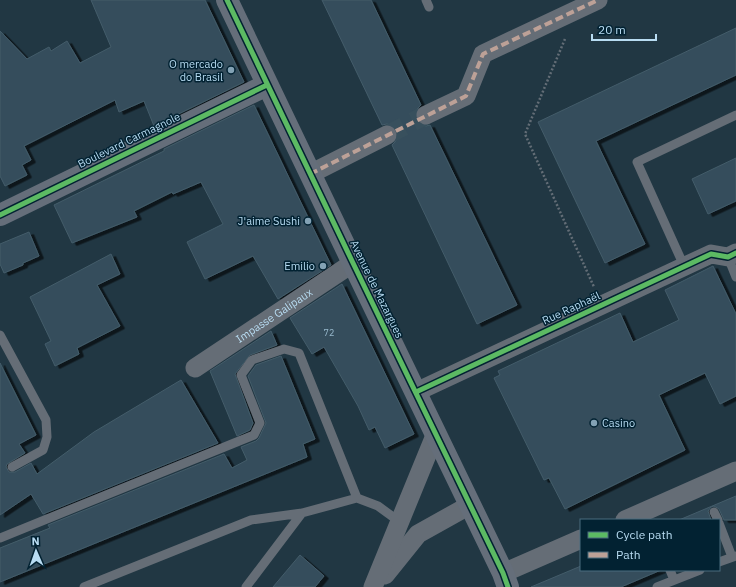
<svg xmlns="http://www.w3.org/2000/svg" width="736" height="587" viewBox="0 0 736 587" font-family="'IBM Plex Sans',sans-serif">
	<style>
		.building { fill: #344e5b; stroke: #445c6a; filter: url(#shadow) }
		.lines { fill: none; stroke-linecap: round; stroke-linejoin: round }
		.street-tunnel { stroke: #38505d; stroke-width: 19; stroke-dasharray: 19 10; stroke-linecap: butt }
		.path { stroke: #636d76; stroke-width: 2.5; stroke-dasharray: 2 2; stroke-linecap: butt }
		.lane { stroke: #656d76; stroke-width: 9 }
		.street { stroke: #656d76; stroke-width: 19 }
		.secondary { stroke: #656e7a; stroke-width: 22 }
		.quiet { stroke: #bda197; stroke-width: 4; stroke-dasharray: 8 4; stroke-linecap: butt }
		.cycleway-casing { stroke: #022232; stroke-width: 8 }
		.cycleway { stroke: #5cba63; stroke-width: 5 }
		.poi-dot { fill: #83a2b5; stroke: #022232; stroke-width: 1.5 }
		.labels { text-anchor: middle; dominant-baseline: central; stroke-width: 3; stroke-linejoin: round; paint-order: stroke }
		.number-label { font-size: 9px; fill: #97b8cc }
		.poi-label { font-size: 11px; fill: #b8dcf2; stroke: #022232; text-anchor: end }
		.street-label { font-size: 11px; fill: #b8dcf2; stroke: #022232 }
	</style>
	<defs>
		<filter id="shadow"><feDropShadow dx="4.5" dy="2.5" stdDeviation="0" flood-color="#0009"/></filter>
	</defs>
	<rect width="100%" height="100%" fill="#213743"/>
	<path class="building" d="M91 0H205L244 82 154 126 144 101 119 112 115 100 24 146 31 160 22 165 27 175 5 186 0 176V31L27 59 49 47 51 51 67 41 80 63 111 47Z
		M322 0H371L421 105 417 109 415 114 416 119 420 124 426 126 430 125 517 305 477 324 392 145 396 141 398 136 397 130 393 126 387 124 382 125Z
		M736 28V75L596 141 645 244 605 263 538 122Z
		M254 105 331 265 278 299 253 256 205 279 187 242 223 224 201 182 173 194 172 192 134 211 137 217 72 243 54 205 164 151V149Z
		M736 158V201L708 214 692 179Z
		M29 232 39 256 23 263V265L4 273 0 264V244Z
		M111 254 120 274 97 285 120 326 77 348 79 354 55 366 45 344 51 341 30 297Z
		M713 266 736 314V396L720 404 705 373 659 395 685 450 565 509 549 478 544 480 494 378 500 375 498 371 620 313 633 342 679 320 665 290Z
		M342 284 414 434 385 448 375 427 369 430 358 406 324 347 312 354 290 318Z
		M271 331 277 345 250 355 235 374 253 423 250 430 237 436 210 371Z
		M281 356 315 439 303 444 307 457 0 582V548L50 528 48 525 224 454 232 468 247 460 241 447 256 441 259 438 266 423 248 376 256 365Z
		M0 363 36 435 19 444 25 453 7 464 6 467 9 472H15L31 463 37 474 94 432 181 380 218 443 43 514 31 494 0 515Z
		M736 496V520H724L719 509 714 506 711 507 708 511 711 520H679Z
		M300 555 324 576 315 587H273Z
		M581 566V570H661L621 587H531Z"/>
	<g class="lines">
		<path class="street-tunnel" d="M387 135 426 115"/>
		<path class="path" d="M565 39 525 134 594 287"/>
		<path class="lane" d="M426 0 429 7
			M728 257 736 277
			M684 266 637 162 736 115
			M0 335 46 420 47 437 43 450 12 467
			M714 512 718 520
			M719 523 732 557
			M0 538 254 435 260 423 241 375 252 360 284 349 299 353 357 498
			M719 562 736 556
			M670 570 674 580
			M84 587 251 520 302 513 357 498 378 506 400 522
			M246 587 302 513
			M657 587 700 570"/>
		<g class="street">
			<path d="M426 115 466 96 483 54 598 0"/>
			<path d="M310 174 387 135"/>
			<path id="s1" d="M195 368 353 263"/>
			<path d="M416 392 711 254 728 257 736 253"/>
			<path d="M625 520 736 471"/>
			<path d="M503 573 581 539"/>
			<path d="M385 575 418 534 470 505"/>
			<path d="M373 587 436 433"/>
		</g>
		<path class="secondary" d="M227 0 353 263 503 573 508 587
			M0 215 267 85"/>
		<path class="quiet" d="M310 174 466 96 483 54 598 0"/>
		<g class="cycleway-casing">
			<path id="cycleway" d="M227 0 353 263 503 573 508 587
				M0 215 267 85
				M416 392 711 254 728 257 736 253"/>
		</g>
		<use href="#cycleway" class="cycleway"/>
	</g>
	<g class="poi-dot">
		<circle cx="231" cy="70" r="4"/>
		<circle cx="308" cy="221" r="4"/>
		<circle cx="323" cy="266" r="4"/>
		<circle cx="594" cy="423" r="4"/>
	</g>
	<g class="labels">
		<g class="number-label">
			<text x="329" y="332">72</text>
		</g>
		<g class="poi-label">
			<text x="223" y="64">O mercado<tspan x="223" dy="13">do Brasil</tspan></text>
			<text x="300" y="221">J'aime Sushi</text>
			<text x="315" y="266">Emilio</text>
			<text x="602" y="423" text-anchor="start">Casino</text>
		</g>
		<g class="street-label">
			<text transform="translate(129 140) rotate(-26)">Boulevard Carmagnole</text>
			<text transform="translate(377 289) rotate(64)">Avenue de Mazargues</text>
			<text transform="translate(571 308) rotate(-25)">Rue Raphaël</text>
			<text stroke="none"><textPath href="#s1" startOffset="95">Impasse Galipaux</textPath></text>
		</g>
	</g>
	<rect x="580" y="519" width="140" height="52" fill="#022232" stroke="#4b6c7f"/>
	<rect x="588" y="532" width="20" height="6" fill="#5cba63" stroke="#4b6c7f"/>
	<text x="616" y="539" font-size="12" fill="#b8dcf2">Cycle path</text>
	<rect x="588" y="552" width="20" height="6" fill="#bda197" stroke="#4b6c7f"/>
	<text x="616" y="559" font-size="12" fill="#b8dcf2">Path</text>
	<g transform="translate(36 551) rotate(358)" stroke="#022232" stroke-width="3" paint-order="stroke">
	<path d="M0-3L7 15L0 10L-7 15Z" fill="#b8dcf2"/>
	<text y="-6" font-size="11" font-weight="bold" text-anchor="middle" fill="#b8dcf2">N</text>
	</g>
	<path d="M592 34v6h64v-6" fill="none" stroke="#b8dcf2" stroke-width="2"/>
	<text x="598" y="34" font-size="12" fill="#b8dcf2" stroke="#022232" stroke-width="3" paint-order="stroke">20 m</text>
</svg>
